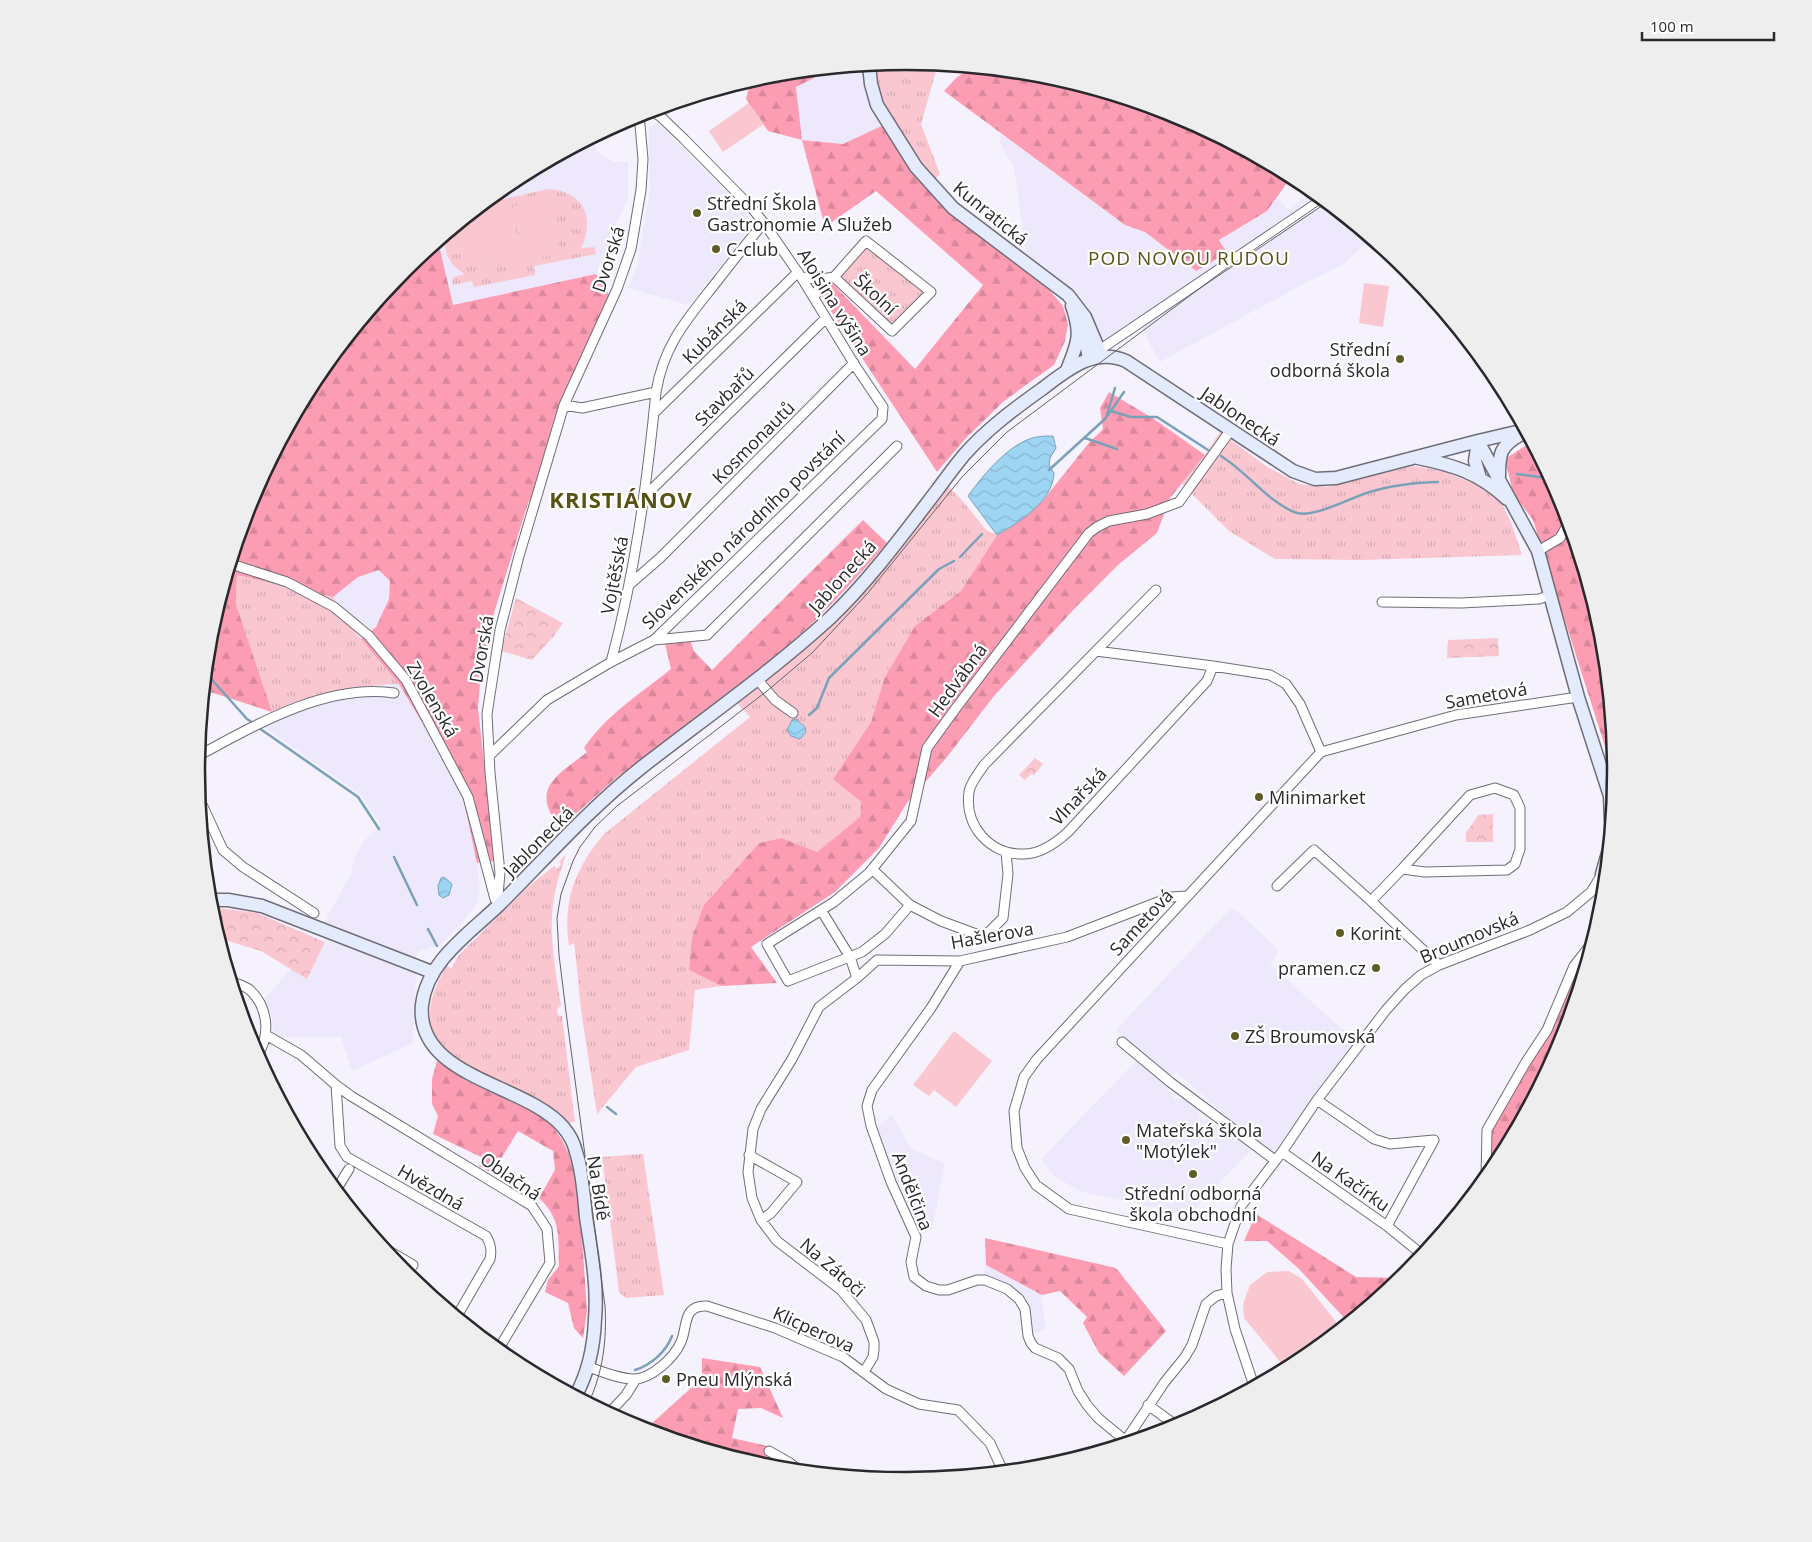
<svg xmlns="http://www.w3.org/2000/svg" width="1812" height="1542" viewBox="0 0 1812 1542" font-family="'Open Sans',sans-serif">
	<style>
		.built { fill: #ede8fb }
		.grass { fill: url(#grass-tufts) }
		.forest { fill: url(#forest-firs) }
		.park { fill: url(#park-crowns) }
		.pitch { fill: #fac7d1 }
		.water { fill: url(#water-waves); stroke: #7ba1b8 }
		.lines { fill: none; stroke-linecap: round; stroke-linejoin: round }
		.stream { stroke: #7ba1b8; stroke-width: 2.5 }
		.street-casing { stroke: #706d77; stroke-width: 11 }
		.secondary-casing { stroke: #706d77; stroke-width: 15 }
		.street { stroke: #fff; stroke-width: 9 }
		.secondary { stroke: #e3ebfd; stroke-width: 12 }
		.tram { stroke: #636168; stroke-width: 1 }
		.poi-dot { fill: #605c28; stroke: #fff; stroke-width: 2 }
		.labels { text-anchor: middle; dominant-baseline: central; stroke-width: 4.5; stroke-linejoin: round; paint-order: stroke }
		.poi-label { font-size: 18px; fill: #2a282d; stroke: #fff; text-anchor: start }
		.street-label { font-size: 18px; fill: #2a282d; stroke: #fff }
		.neighbourhood-label { font-size: 19px; letter-spacing: 1px; fill: #585315; stroke: #fff }
		.district-label { font-size: 22px; font-weight: bold; letter-spacing: 1px; fill: #585315; stroke: #fff }
		.rim { fill: none; stroke: #2a282d; stroke-width: 2.5 }
	</style>
	<defs>
		<pattern id="grass-tufts" width="24" height="20" patternUnits="userSpaceOnUse" patternTransform="scale(1.25)"><rect width="24" height="20" fill="#fac7d1"/><path d="M3 7l-1-3M5 7V3M7 7l1-3M15 17l-1-3M17 17v-4M19 17l1-3" fill="none" stroke="#d6abb4"/></pattern>
		<pattern id="forest-firs" width="22" height="20" patternUnits="userSpaceOnUse" patternTransform="scale(1.25)"><rect width="22" height="20" fill="#fd9db3"/><path d="M5 1l3.5 6h-7zM16 11l3.5 6h-7z" fill="#d9879a"/></pattern>
		<pattern id="park-crowns" width="20" height="18" patternUnits="userSpaceOnUse" patternTransform="scale(1.25)"><rect width="20" height="18" fill="#fac7d1"/><path d="M2 6a3 3 0 1 1 6 0M12 15a3 3 0 1 1 6 0" fill="none" stroke="#d6abb4"/></pattern>
		<pattern id="water-waves" width="16" height="10" patternUnits="userSpaceOnUse" patternTransform="scale(1.25)"><rect width="16" height="10" fill="#9ed5f3"/><path d="M0 5q4-4 8 0t8 0" fill="none" stroke="#88b7d1"/></pattern>
	</defs>
	<rect width="100%" height="100%" fill="#f5f2fd"/>
	<path class="built" d="M869 65 888 123 843 144 802 140 796 87 834 68Z
		M658 124 746 210 748 216 750 224 746 234 689 305 628 288 637 267 650 191 649 126Z
		M1001 134 1125 225 1145 232 1196 271 1227 253 1219 240 1267 211 1277 197 1289 211 1312 190 1371 239 1341 266 1309 281 1160 362 1148 341 1141 322 1099 350 1085 317 1028 265 1014 168 1000 142Z
		M593 137 596 151 613 162H628V197L596 274 453 305 438 241 512 181Z
		M379 569 390 581 389 599 376 627 361 639 349 625 333 597 358 577Z
		M399 684 444 759 463 797 477 863 480 890 476 905 462 923 440 945 417 952 413 1043 352 1071 341 1037 284 1038 273 1033 272 1017 264 1000 291 969 307 979 325 942 327 917 350 876 356 854 366 839 381 825 360 794 261 725 299 708 377 685Z
		M1231 908 1237 911 1278 949 1276 957 1270 964 1355 1041 1274 1152 1262 1149 1177 1072 1169 1077 1130 1045 1116 1030Z
		M1139 1058 1165 1082V1086L1175 1099H1184L1201 1111 1198 1116 1205 1121 1207 1118 1216 1127H1225L1251 1150 1196 1207 1181 1213 1082 1192 1055 1177 1041 1159Z
		M892 1115 910 1148 945 1164 932 1230 910 1237 896 1208 870 1133Z
		M986 1265 1042 1295 1045 1330 1032 1334 1026 1304 982 1277Z"/>
	<path class="grass" d="M906 61 938 64 921 124 940 174 930 184 881 112 869 65Z
		M548 189C583 191 596 218 581 248L594 247 596 254 534 266 535 275 474 287 472 281 453 285 452 278 465 274C450 266 443 253 445 235L483 204Z
		M866 243 925 292 891 324 836 276Z
		M1220 432 1266 466 1299 484 1327 487 1413 466 1443 471 1480 486 1499 499 1511 522 1522 555 1361 560 1275 559 1229 531 1182 484 1205 455Z
		M938 476 961 499 986 530 997 535 961 591 915 627 884 679 871 722 833 779 861 802 860 817 817 852 782 838 759 843 704 905 689 970 721 986 695 990 689 1050 636 1067 597 1114 581 1010 575 950 574 943 569 946C562 901 576 867 604 834L750 717 727 693C750 676 774 659 796 639 850 592 897 535 938 476Z
		M237 575 333 597 349 625 399 684 377 685 323 694 272 712 236 604Z
		M566 854C563 864 559 874 557 884 546 924 555 966 561 1006L557 1009 558 1015 562 1016 575 1122 567 1123C520 1070 382 1074 447 965L451 969 458 956 468 946 529 886 554 866 557 869 561 864 559 862Z
		M643 1154 664 1295 626 1298 619 1292 602 1157Z"/>
	<path class="forest" d="M834 68 796 87 802 140 843 144 888 123 930 184 1028 265 1063 306 1068 324 1065 341 1054 365 1004 401 966 438 937 472 818 291 831 282 915 369 983 285 876 191 825 227 802 140 768 131 746 99 751 80 768 75Z
		M970 68 1045 75 1178 115 1292 176 1267 211 1219 240 1227 253 1196 271 1145 232 1125 225 944 91 956 78Z
		M438 241 453 305 596 274 610 296 556 414 534 494 528 503 494 613 481 671 478 708 495 861 477 863 463 797 444 759 399 684 361 639 376 627 389 599 390 581 379 570 358 577 333 597 237 575 236 604 272 712 204 690 210 632 250 499 316 376 404 269Z
		M1109 392 1154 419 1205 455 1170 498 1157 533 1118 565 1076 607 994 696 947 757 907 803 879 848 835 892 751 947 777 983 721 986 689 970 692 938 704 905 759 843 782 838 817 852 860 817 861 802 833 779 871 722 884 679 915 626 961 591 997 535 1009 528 1044 499 1088 444 1103 429 1100 408Z
		M1531 442 1562 500 1602 633 1614 757 1609 759 1533 520 1513 493 1505 459Z
		M863 520 887 543C852 583 817 622 775 656L616 778 560 828C529 788 557 776 587 752L584 748C605 716 641 693 671 669L665 644 690 640 694 651 712 670Z
		M1590 950 1562 1043 1502 1153 1490 1155V1131L1578 964Z
		M437 1061 465 1080 531 1111 545 1120 553 1127 562 1140 571 1159 576 1182 581 1222 587 1311 583 1338 574 1328 568 1303 545 1292 548 1280 559 1266C558 1237 562 1220 539 1198L555 1170 553 1151 518 1131 492 1173 479 1166 483 1158 433 1134 438 1116 432 1104V1079Z
		M1256 1214 1356 1277 1401 1278 1348 1322 1298 1268 1267 1241H1244Z
		M985 1238 1116 1268 1166 1331 1124 1376 1099 1353 1083 1323 1087 1317 1060 1291 1042 1295 986 1265Z
		M702 1358 760 1367 783 1418 761 1408 738 1409 732 1438 767 1446 765 1455 793 1469 792 1470 767 1467 649 1431V1426L702 1378Z"/>
	<path class="park" d="M516 598 563 623 553 637 532 660 501 651Z
		M1498 638 1499 656 1447 658 1448 640Z
		M1035 758 1043 764 1034 775 1031 774 1025 780 1019 775Z
		M1493 814V842H1466V832L1479 815Z
		M210 907 257 913 325 942 307 979 261 951 225 940 220 942Z"/>
	<path class="pitch" d="M749 103 764 124 723 152 709 131Z
		M548 198 560 254 525 261 513 206Z
		M511 206 522 262 489 269 486 260 464 265 456 230 479 225V226L477 213Z
		M1364 283 1389 286 1383 327 1359 323Z
		M954 1031 992 1061 956 1107 934 1090 929 1096 913 1085Z
		M1289 1271 1302 1279 1341 1328 1300 1361 1286 1369 1244 1318 1243 1304 1250 1285 1267 1272Z"/>
	<path class="water" d="M1053 436 1056 448 1050 458 1049 465 1054 473C1053 501 1020 522 997 535L968 496C983 475 1011 441 1037 437 1042 436 1047 436 1053 436Z
		M796 719 805 727 806 732 800 739 791 736 787 730 792 720Z
		M444 877 452 884 449 895 443 898 439 895 438 886 441 878Z"/>
	<g class="lines">
		<path class="stream" d="M1111 411 1131 417H1157L1208 450
			M1108 415 1124 392
			M1085 438 1117 449
			M1221 456C1247 472 1266 500 1294 512 1312 520 1351 497 1370 492 1388 486 1419 482 1438 482
			M1049 470 1106 418 1115 388
			M1517 474 1539 477 1549 476
			M960 557 982 534
			M206 673 247 719 255 724
			M809 715 817 708 829 678 939 569 954 561
			M259 728 358 797 379 829
			M394 857 417 905
			M428 929 437 946
			M607 1107 616 1114
			M635 1370C651 1365 666 1352 672 1336
			M585 1401 586 1400"/>
		<g class="street-casing">
			<path id="street" d="M801 277 823 279 834 277 866 241 931 292 892 331 834 277
				M814 298 823 279
				M1095 353 1323 199
				M564 405 582 408 656 392
				M654 413 798 272
				M645 496 826 318
				M1538 551 1560 538 1569 522
				M231 564 287 582 334 607 369 636 406 680 468 797 495 899
				M630 584 660 558 854 363
				M1156 590 984 765C979 773 970 783 969 792 964 826 990 855 1024 854 1040 854 1057 842 1068 832L1207 681 1213 666
				M1382 602 1461 603 1539 599 1551 595
				M654 640 707 635 897 446
				M1096 651 1213 666 1270 675 1286 684 1300 704 1321 752
				M611 662 654 640 882 419 883 407 856 367 801 277 764 223 751 207 684 139 661 117 651 110
				M757 679 775 700 793 713
				M198 756C255 725 327 683 394 693
				M489 756 547 700 611 662C635 573 647 483 656 392 664 343 689 317 718 280 733 261 748 241 764 223
				M199 798 223 850 243 867 314 913
				M872 869 910 905 941 921 976 934 988 933 1003 918 1008 874 1006 852
				M1277 886 1314 850 1371 901 1439 965
				M1371 901 1402 869 1470 795 1495 788 1514 795 1520 808V849L1515 864 1507 870 1425 872 1402 869
				M910 905 885 934 862 952 788 981 767 944 834 902 869 873 911 821 927 748 956 708 1089 533 1097 527 1109 521 1147 514 1179 502 1230 431
				M497 906 500 873 490 773 487 714 500 630 519 556 564 405 617 289 631 249 641 190 643 159 639 114
				M821 910 850 957 857 978
				M960 961 931 1008 872 1090 867 1106 871 1126 891 1182 916 1237 911 1262 914 1277 926 1286 939 1290H948L977 1280H985L1007 1289 1019 1299 1025 1309 1028 1336 1031 1343 1035 1348 1058 1358 1069 1369 1078 1391 1087 1405 1098 1418 1127 1442
				M232 982C237 984 245 986 250 990 268 1007 271 1035 257 1056
				M266 1035 301 1055 336 1085 351 1096 532 1206 547 1229 550 1263 498 1350
				M1122 1042 1170 1082 1275 1160
				M336 1085 340 1146 347 1157 486 1236C491 1244 492 1250 490 1259L457 1316
				M1282 1152 1387 1226 1434 1140 1390 1144 1374 1139 1317 1100
				M749 1155 797 1182 771 1213 761 1220
				M1486 1178 1487 1130 1526 1062 1547 1030 1574 966 1592 943
				M336 1190 349 1169
				M1387 1226 1419 1252 1421 1257
				M1228 1244 1069 1209 1036 1185 1025 1168 1017 1148 1014 1111 1024 1077 1037 1059 1321 752 1456 715 1578 697
				M384 1248 413 1265 407 1275
				M589 1367C603 1372 619 1379 634 1379 651 1379 674 1358 681 1342 688 1326 682 1305 707 1306L775 1328 843 1357 886 1389 919 1404 958 1410 990 1443 1003 1471
				M864 1372 873 1357 874 1349V1342L866 1320 841 1290 777 1241 761 1220 752 1198 748 1172 753 1129 761 1109 792 1059 819 1007 857 978 877 960 960 961 1067 937 1171 897 1187 896
				M1254 1386 1235 1329 1227 1293 1226 1269 1228 1244 1241 1206 1282 1152 1317 1100 1386 1010 1405 989 1421 975 1439 965 1530 930 1567 912 1591 892 1602 874
				M1148 1405 1170 1421 1176 1427
				M609 1413 626 1395 636 1379
				M1126 1440 1164 1383 1185 1357 1192 1345 1206 1304 1216 1296 1227 1293
				M769 1451 790 1463 799 1470"/>
		</g>
		<g class="secondary-casing">
			<path id="secondary" d="M869 65 871 84 877 105 916 167 953 208 1068 295 1085 317 1099 350 1100 356
				M1082 324 1089 358
				M1067 370C1078 343 1082 334 1072 306
				M1478 441 1538 551 1578 697 1610 796 1611 820
				M1478 441 1475 461 1480 478
				M1418 458C1453 465 1480 473 1507 499
				M1499 476C1499 454 1500 446 1520 435
				M1605 875 1602 874 1608 853
				M209 900H228L262 906 432 972
				M576 1395C589 1371 594 1346 595 1319 598 1285 591 1250 586 1217 584 1196 583 1173 576 1152 574 1143 569 1134 563 1127 527 1084 415 1078 422 1005 427 961 470 933 500 904 546 858 590 808 642 767 705 718 771 672 830 618 869 581 905 532 938 489 946 478 955 466 964 455 987 429 1014 409 1042 389 1067 370 1094 347 1126 361L1293 471 1315 479 1336 478 1478 441 1525 430"/>
		</g>
		<use href="#street" class="street"/>
		<use href="#secondary" class="secondary"/>
		<path class="tram" d="M589 1402C603 1372 607 1339 605 1306L566 1012 559 955 557 918 561 894 573 861 580 847 595 827 617 806 767 691 812 653 867 594 962 477 1007 432 1223 271 1325 201"/>
	</g>
	<g class="poi-dot">
		<circle cx="697" cy="213" r="5"/>
		<circle cx="716" cy="249" r="5"/>
		<circle cx="1400" cy="359" r="5"/>
		<circle cx="1259" cy="797" r="5"/>
		<circle cx="1340" cy="933" r="5"/>
		<circle cx="1376" cy="968" r="5"/>
		<circle cx="1235" cy="1036" r="5"/>
		<circle cx="1126" cy="1140" r="5"/>
		<circle cx="1193" cy="1174" r="5"/>
		<circle cx="666" cy="1379" r="5"/>
	</g>
	<g class="labels">
		<g class="poi-label">
			<text x="707" y="203">Střední Škola<tspan x="707" dy="21">Gastronomie A Služeb</tspan></text>
			<text x="726" y="249">C-club</text>
			<text x="1390" y="349" text-anchor="end">Střední<tspan x="1390" dy="21">odborná škola</tspan></text>
			<text x="1269" y="797">Minimarket</text>
			<text x="1350" y="933">Korint</text>
			<text x="1366" y="968" text-anchor="end">pramen.cz</text>
			<text x="1245" y="1036">ZŠ Broumovská</text>
			<text x="1136" y="1130">Mateřská škola<tspan x="1136" dy="21">"Motýlek"</tspan></text>
			<text x="1193" y="1193" text-anchor="middle">Střední odborná<tspan x="1193" dy="21">škola obchodní</tspan></text>
			<text x="676" y="1379">Pneu Mlýnská</text>
		</g>
		<g class="street-label">
			<text transform="translate(991 213) rotate(39)">Kunratická</text>
			<text transform="translate(608 259) rotate(-72)">Dvorská</text>
			<text transform="translate(876 294) rotate(43)">Školní</text>
			<text transform="translate(835 302) rotate(58)">Aloisina výšina</text>
			<text transform="translate(714 331) rotate(-45)">Kubánská</text>
			<text transform="translate(724 396) rotate(-45)">Stavbařů</text>
			<text transform="translate(1241 416) rotate(34)">Jablonecká</text>
			<text transform="translate(753 442) rotate(-45)">Kosmonautů</text>
			<text transform="translate(743 530) rotate(-44)">Slovenského národního povstání</text>
			<text transform="translate(614 575) rotate(-79)">Vojtěšská</text>
			<text transform="translate(842 576) rotate(-48)">Jablonecká</text>
			<text transform="translate(481 649) rotate(-80)">Dvorská</text>
			<text transform="translate(957 680) rotate(-54)">Hedvábná</text>
			<text transform="translate(1486 695) rotate(-10)">Sametová</text>
			<text transform="translate(433 699) rotate(60)">Zvolenská</text>
			<text transform="translate(1078 796) rotate(-46)">Vlnařská</text>
			<text transform="translate(538 841) rotate(-45)">Jablonecká</text>
			<text transform="translate(1141 922) rotate(-47)">Sametová</text>
			<text transform="translate(992 935) rotate(-10)">Hašlerova</text>
			<text transform="translate(1469 937) rotate(-23)">Broumovská</text>
			<text transform="translate(511 1176) rotate(35)">Oblačná</text>
			<text transform="translate(1351 1181) rotate(35)">Na Kačírku</text>
			<text transform="translate(431 1187) rotate(30)">Hvězdná</text>
			<text transform="translate(599 1188) rotate(81)">Na Bídě</text>
			<text transform="translate(913 1191) rotate(69)">Andělčina</text>
			<text transform="translate(833 1267) rotate(41)">Na Zátoči</text>
			<text transform="translate(814 1329) rotate(24)">Klicperova</text>
		</g>
		<g class="neighbourhood-label">
			<text x="1189" y="258">POD NOVOU RUDOU</text>
		</g>
		<g class="district-label">
			<text x="621" y="499">KRISTIÁNOV</text>
		</g>
	</g>
	<path d="M0 0H1812V1542H0ZM205 771a701 701 0 1 1 1402 0a701 701 0 1 1-1402 0Z" fill="#eee" fill-rule="evenodd"/>
	<path class="rim" d="M205 771a701 701 0 1 1 1402 0a701 701 0 1 1-1402 0Z"/>
	<path d="M1642 32v8h132v-8" fill="none" stroke="#2a282d" stroke-width="2.5"/>
	<text x="1650" y="32" font-size="15" fill="#2a282d" stroke="#ffffff" stroke-width="4" paint-order="stroke">100 m</text>
</svg>
